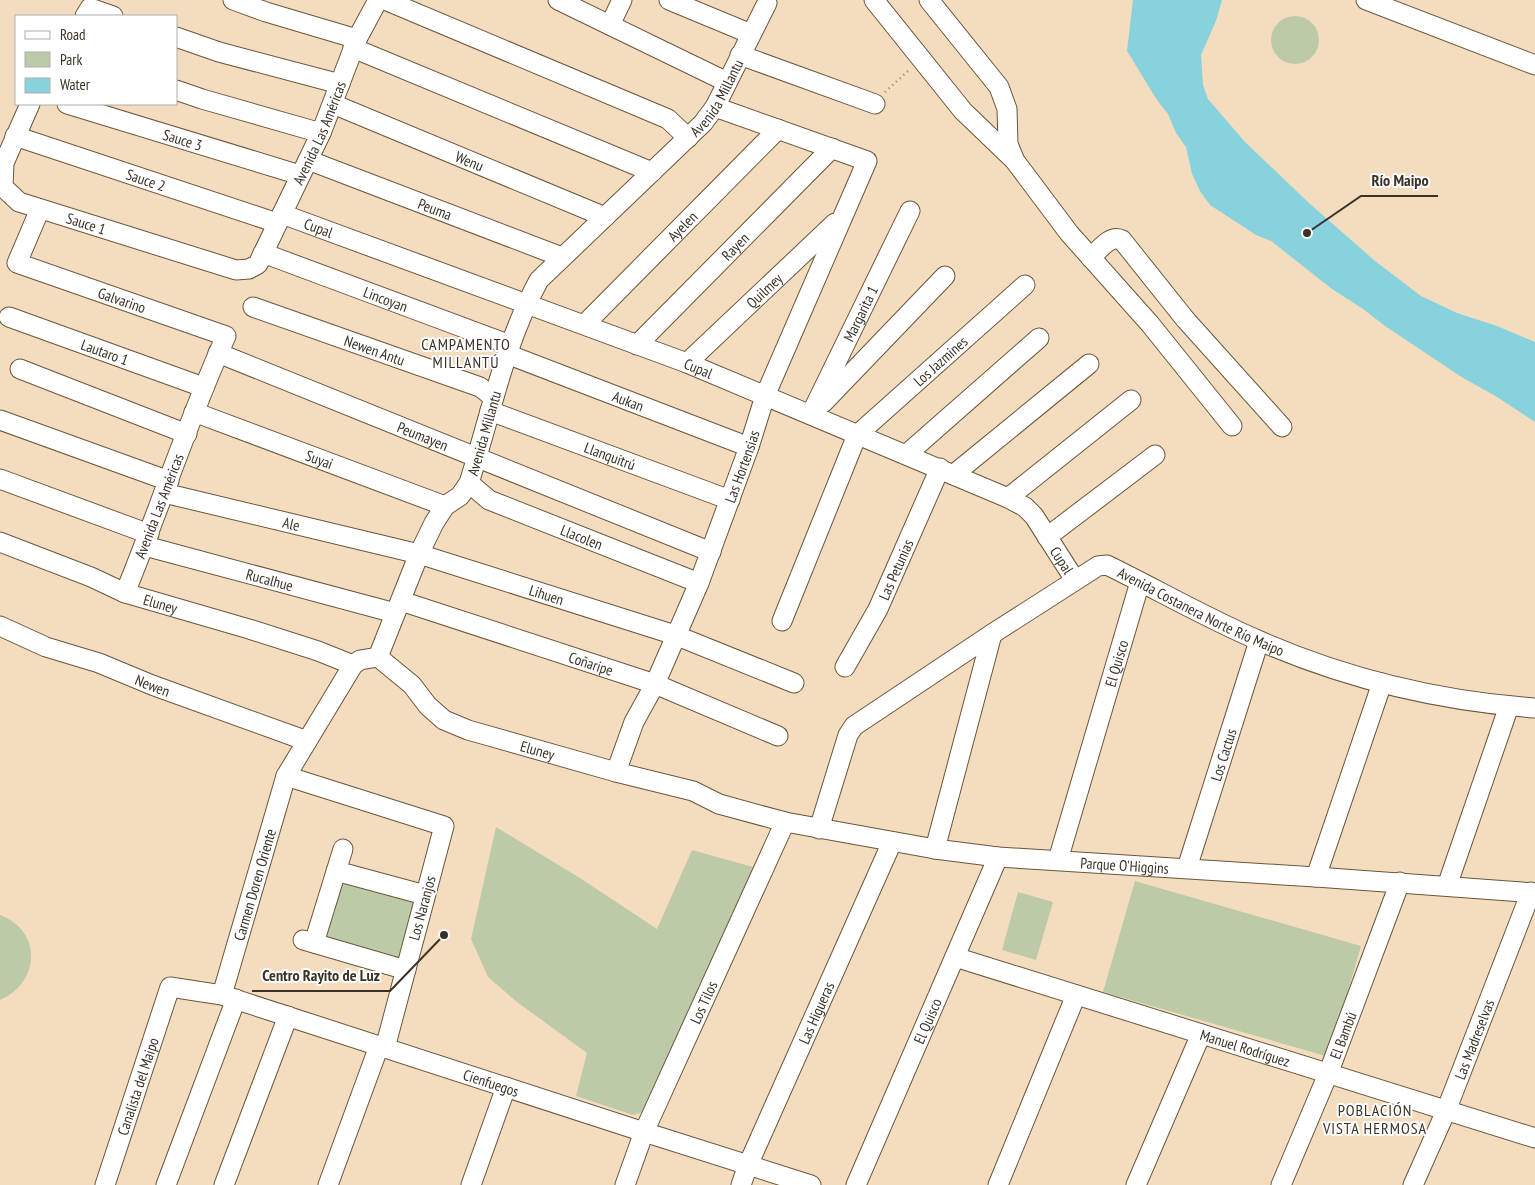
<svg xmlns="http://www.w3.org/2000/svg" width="1535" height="1185" viewBox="0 0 1535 1185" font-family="'PT Sans Narrow',sans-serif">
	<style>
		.green { fill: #bdcaa8 }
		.water { fill: #88d2de }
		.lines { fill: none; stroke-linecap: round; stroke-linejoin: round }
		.minor-casing { stroke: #6a563b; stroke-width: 21 }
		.path { stroke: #958571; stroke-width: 2.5; stroke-dasharray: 1 4; stroke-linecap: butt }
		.minor { stroke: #fff; stroke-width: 19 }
		.labels { text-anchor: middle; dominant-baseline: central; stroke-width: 4; stroke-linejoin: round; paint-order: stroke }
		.street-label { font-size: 15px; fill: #3b3227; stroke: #fff }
		.neighbourhood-label { font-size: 16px; letter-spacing: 1px; fill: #3b3227; stroke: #fff }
		.leader { fill: none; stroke: #3b3227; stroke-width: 2 }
		.callout-dot { fill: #3b3227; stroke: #fff; stroke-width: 2 }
		.callout-label { font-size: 16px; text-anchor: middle; font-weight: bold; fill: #3b3227; stroke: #fff; stroke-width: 4; stroke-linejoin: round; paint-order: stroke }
	</style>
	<rect width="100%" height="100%" fill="#f4ddbf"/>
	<path class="green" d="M1271 40a24 24 0 1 1 48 0a24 24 0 1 1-48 0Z
		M496 827 580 878 657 929 692 850 753 867 644 1112 633 1115 576 1096 587 1053 517 1002 488 977 471 939Z
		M341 880 414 899 400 960 325 938Z
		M1135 881 1361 946 1329 1057 1103 992Z
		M1018 892 1053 902 1036 960 1002 950Z
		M0 915C43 931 40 983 0 1000Z"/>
	<path class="water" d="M1133 0H1222L1216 21 1201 55 1203 85 1208 99 1245 142 1309 203 1375 261 1421 296 1457 313 1497 326 1535 342V422L1497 397 1460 376 1385 326 1363 309 1332 289 1271 241 1256 235 1210 205 1200 191 1192 174 1186 147 1176 133 1168 114 1157 100 1127 51Z"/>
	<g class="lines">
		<g class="minor-casing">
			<g id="minor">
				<path d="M233 0 266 12 357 39"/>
				<path d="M385 0 668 119 688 138"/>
				<path d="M558 0 727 82"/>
				<path d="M669 0 751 34"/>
				<path d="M874 0 963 111 1013 159"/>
				<path d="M929 0 999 87 1007 109 1008 144 1015 161 1069 233 1150 324 1232 426"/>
				<path d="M1366 0 1535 65"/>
				<path d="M85 16 90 8 113 16"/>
				<path d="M610 25 622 0"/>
				<path d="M176 37 219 52 340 84"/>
				<path d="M353 48 652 172"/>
				<path d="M740 55 875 104"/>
				<path d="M176 90 202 99 321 133"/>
				<path id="s1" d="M30 104 4 163 3 187 19 202 236 270 249 269 258 264 321 133 357 39 378 0"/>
				<path id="s2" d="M67 104 300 175"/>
				<path id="s3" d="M333 104 605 217"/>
				<path id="s4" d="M15 136 277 223"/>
				<path id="s5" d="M308 160 562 257"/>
				<path id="s6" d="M40 209 17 263 226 336C188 420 160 508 125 593"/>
				<path id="s7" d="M282 214 687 363 1008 498 1025 507 1034 516 1075 580"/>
				<path id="s8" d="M263 253 510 345"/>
				<path d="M1091 258C1099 250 1110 234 1122 240L1185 319 1282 427"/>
				<path id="s9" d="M253 307 480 387 493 397"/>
				<path id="s10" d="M9 317 203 387"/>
				<path id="s11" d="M585 324 778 129"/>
				<path id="s12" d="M637 345 832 148"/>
				<path id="s13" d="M218 353 711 552"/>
				<path id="s14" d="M507 354 749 447"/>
				<path id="s15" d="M687 363 835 223"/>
				<path d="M20 369 187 434"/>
				<path d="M823 403 945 276"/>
				<path id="s16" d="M490 411 730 500"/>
				<path id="s17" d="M194 412 445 506"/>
				<path id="s18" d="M811 414 910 211"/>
				<path d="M0 420 169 481"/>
				<path d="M907 454 1039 338"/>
				<path d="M953 475 1089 364"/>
				<path d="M0 479 149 534"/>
				<path id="s19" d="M469 483 489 500 699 583"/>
				<path id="s20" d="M164 493 419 554 675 635 794 683"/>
				<path d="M1008 498 1131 400"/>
				<path d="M1047 537 1155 455"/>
				<path id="s21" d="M0 542 91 577 125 593 249 629 318 651 353 665"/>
				<path id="s22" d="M145 546 395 613"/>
				<path id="s23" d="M401 601 655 684 778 736"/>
				<path id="s24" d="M782 621 857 435 1025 285"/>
				<path id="s25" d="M0 626 46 647 99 663 152 685 307 741"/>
				<path id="s26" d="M378 657 412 685 428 706 444 720 468 730 616 772 693 791 719 804 785 822 935 849 998 857 1316 877 1535 893"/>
				<path id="s27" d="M845 667 878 609 940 468"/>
				<path id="s28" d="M616 772 634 722 655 684 699 583 749 447 765 396 867 161 715 107"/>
				<path d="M286 776 444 826 385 1048"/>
				<path id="s29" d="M819 829 848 735 854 726 992 634 1098 566 1107 565C1158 590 1208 619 1260 641 1347 679 1440 701 1535 708"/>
				<path d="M935 849 992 634"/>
				<path id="s30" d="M1058 860 1140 582"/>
				<path id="s31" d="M1187 868 1259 641"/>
				<path d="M336 871 425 895"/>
				<path d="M1316 877 1382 683"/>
				<path d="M1447 886 1509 706"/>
				<path d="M303 940 406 970"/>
				<path d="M314 943 343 849"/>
				<path id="s32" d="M955 957 1535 1138"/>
				<path id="s33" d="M222 995 286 776 353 665 360 660 378 657 419 554 434 523 445 506 460 496 469 483C491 414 504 344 539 280L703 123 715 107 767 3"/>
				<path id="s34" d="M105 1185 170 987 222 995 644 1132 811 1185"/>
				<path d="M166 1185 236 999"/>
				<path d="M224 1185 288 1016"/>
				<path d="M328 1185 379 1046"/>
				<path d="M471 1185 506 1087"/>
				<path id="s35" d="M625 1185 644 1132 785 822"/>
				<path id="s36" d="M741 1185 748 1165 892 842"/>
				<path id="s37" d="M856 1185 998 857"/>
				<path d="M998 1185 1076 995"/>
				<path d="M1136 1185 1201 1034"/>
				<path id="s38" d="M1281 1185 1328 1074 1400 882"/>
				<path id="s39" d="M1413 1185 1446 1111 1531 892"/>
			</g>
		</g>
		<path class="path" d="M885 92 909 70"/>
		<use href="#minor" class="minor"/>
	</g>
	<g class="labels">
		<g class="street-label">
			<text stroke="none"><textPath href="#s33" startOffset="1055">Avenida Millantu</textPath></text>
			<text stroke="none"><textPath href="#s1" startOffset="506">Avenida Las Américas</textPath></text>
			<text stroke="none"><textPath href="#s2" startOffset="121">Sauce 3</textPath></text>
			<text stroke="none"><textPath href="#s3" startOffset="148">Wenu</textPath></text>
			<text stroke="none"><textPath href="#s4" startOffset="138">Sauce 2</textPath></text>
			<text stroke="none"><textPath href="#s5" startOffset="136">Peuma</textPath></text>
			<text stroke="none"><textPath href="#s1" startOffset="181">Sauce 1</textPath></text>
			<text stroke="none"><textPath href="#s11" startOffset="138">Ayelen</textPath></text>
			<text stroke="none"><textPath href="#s7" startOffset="39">Cupal</textPath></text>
			<text stroke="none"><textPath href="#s12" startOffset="139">Rayen</textPath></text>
			<text stroke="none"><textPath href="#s15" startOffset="106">Quilmey</textPath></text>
			<text stroke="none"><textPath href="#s6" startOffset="170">Galvarino</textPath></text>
			<text stroke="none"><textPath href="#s8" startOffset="131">Lincoyan</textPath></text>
			<text stroke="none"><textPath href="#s18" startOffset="112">Margarita 1</textPath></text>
			<text stroke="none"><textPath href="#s9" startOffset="129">Newen Antu</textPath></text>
			<text stroke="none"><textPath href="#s10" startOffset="102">Lautaro 1</textPath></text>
			<text stroke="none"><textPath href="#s24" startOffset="312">Los Jazmines</textPath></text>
			<text stroke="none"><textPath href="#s7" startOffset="444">Cupal</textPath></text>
			<text stroke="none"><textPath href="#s14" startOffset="130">Aukan</textPath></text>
			<text stroke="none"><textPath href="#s33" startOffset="636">Avenida Millantu</textPath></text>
			<text stroke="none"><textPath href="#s13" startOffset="221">Peumayen</textPath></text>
			<text stroke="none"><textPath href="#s16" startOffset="128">Llanquitrú</textPath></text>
			<text stroke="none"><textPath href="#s17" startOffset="134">Suyai</textPath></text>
			<text stroke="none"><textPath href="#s28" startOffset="331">Las Hortensias</textPath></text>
			<text transform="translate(159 506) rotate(-69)">Avenida Las Américas</text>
			<text stroke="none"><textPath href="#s20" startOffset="131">Ale</textPath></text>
			<text stroke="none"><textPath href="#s19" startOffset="126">Llacolen</textPath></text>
			<text stroke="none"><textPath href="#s7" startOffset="864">Cupal</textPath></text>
			<text stroke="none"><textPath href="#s27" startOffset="110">Las Petunias</textPath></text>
			<text stroke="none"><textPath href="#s22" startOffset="129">Rucalhue</textPath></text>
			<text stroke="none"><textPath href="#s20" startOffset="396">Lihuen</textPath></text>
			<text stroke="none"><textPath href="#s21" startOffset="172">Eluney</textPath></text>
			<text stroke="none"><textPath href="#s29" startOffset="515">Avenida Costanera Norte Río Maipo</textPath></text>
			<text stroke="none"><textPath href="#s23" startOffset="200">Coñaripe</textPath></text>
			<text stroke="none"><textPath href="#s30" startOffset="205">El Quisco</textPath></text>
			<text stroke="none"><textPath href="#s25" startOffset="164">Newen</textPath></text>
			<text stroke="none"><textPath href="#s26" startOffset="190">Eluney</textPath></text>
			<text stroke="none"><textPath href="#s31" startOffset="119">Los Cactus</textPath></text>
			<text stroke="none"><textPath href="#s26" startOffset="791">Parque O'Higgins</textPath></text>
			<text stroke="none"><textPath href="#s33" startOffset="115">Carmen Doren Oriente</textPath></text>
			<text transform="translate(422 908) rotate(-75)">Los Naranjos</text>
			<text stroke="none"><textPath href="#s35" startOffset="199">Los Tilos</textPath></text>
			<text stroke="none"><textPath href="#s36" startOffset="188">Las Higueras</textPath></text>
			<text stroke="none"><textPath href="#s37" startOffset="179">El Quisco</textPath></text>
			<text stroke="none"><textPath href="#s38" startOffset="162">El Bambú</textPath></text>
			<text stroke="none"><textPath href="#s39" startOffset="158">Las Madreselvas</textPath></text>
			<text stroke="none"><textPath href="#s32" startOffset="304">Manuel Rodríguez</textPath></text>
			<text stroke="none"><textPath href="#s34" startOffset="544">Cienfuegos</textPath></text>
			<text stroke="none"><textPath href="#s34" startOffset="104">Canalista del Maipo</textPath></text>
		</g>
		<g class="neighbourhood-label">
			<text x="466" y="344">CAMPAMENTO<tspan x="466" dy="18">MILLANTÚ</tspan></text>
			<text x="1375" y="1110">POBLACIÓN<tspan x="1375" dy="18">VISTA HERMOSA</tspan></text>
		</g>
	</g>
	<path class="leader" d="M1307 233L1361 196H1438M444 935L390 991H252"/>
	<g class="callout-dot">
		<circle cx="1307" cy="233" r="5"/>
		<circle cx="444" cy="935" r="5"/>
	</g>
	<g class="callout-label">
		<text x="1400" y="186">Río Maipo</text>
		<text x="321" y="981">Centro Rayito de Luz</text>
	</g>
	<rect x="15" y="15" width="162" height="90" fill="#ffffff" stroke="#b1ada9"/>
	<rect x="25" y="31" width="25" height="8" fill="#ffffff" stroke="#b1ada9"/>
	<text x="60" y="40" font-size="15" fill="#3b3227">Road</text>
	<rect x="25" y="52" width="25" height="15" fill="#bdcaa8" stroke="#b1ada9"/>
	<text x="60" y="65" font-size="15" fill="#3b3227">Park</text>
	<rect x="25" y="78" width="25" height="15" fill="#88d2de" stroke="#b1ada9"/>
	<text x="60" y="90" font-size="15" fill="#3b3227">Water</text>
</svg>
